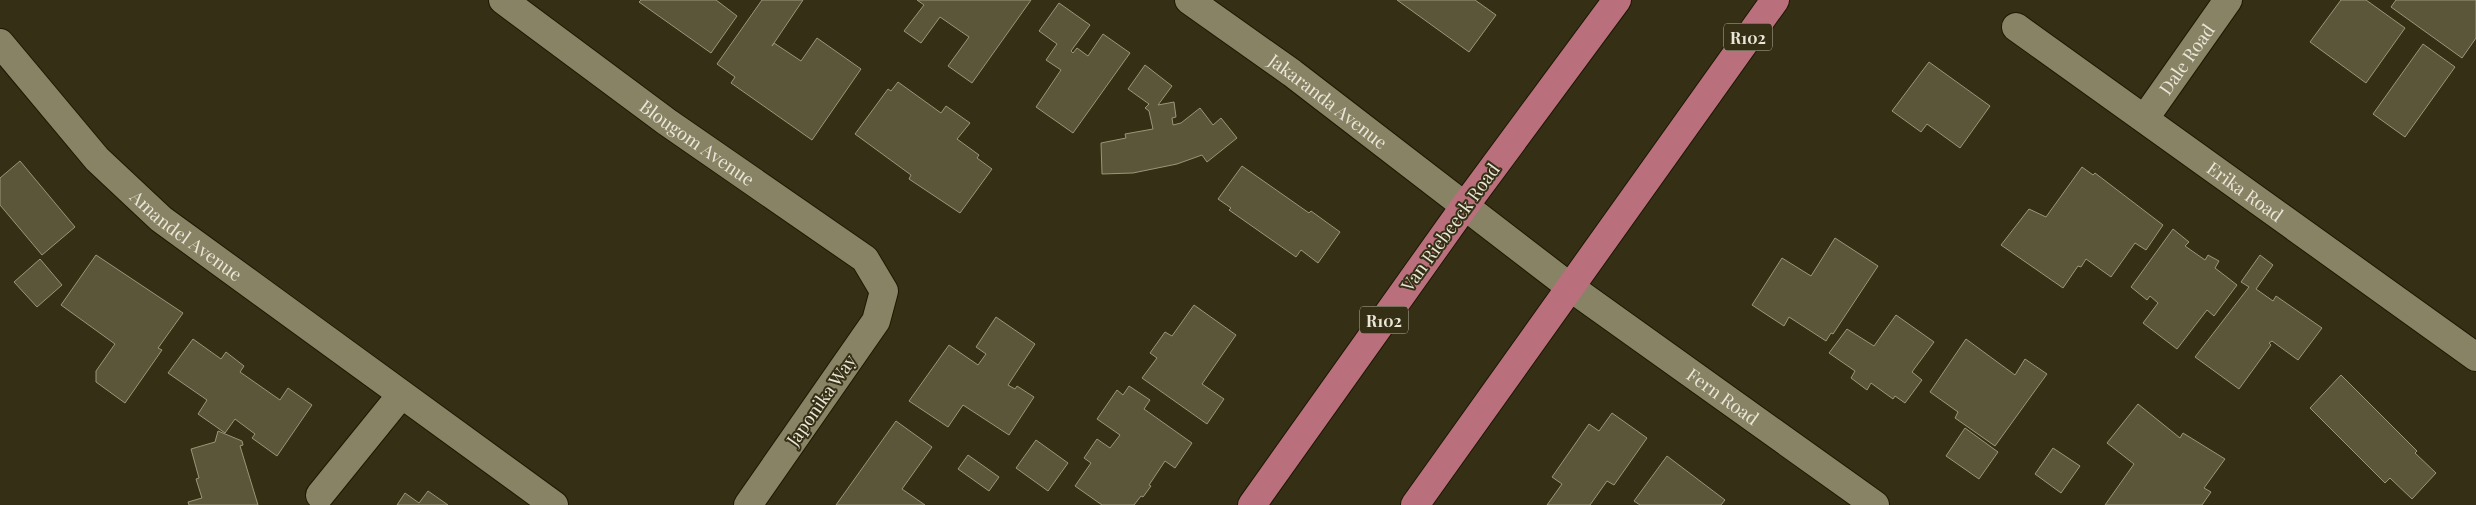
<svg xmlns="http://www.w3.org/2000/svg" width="2476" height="505" viewBox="0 0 2476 505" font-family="'Playfair Display',serif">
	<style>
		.building { fill: #5b553a; stroke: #9b9678 }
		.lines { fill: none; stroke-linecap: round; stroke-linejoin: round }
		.street-casing { stroke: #1d1800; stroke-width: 30 }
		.primary-casing { stroke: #1d1800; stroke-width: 30 }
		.street { stroke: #888365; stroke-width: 28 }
		.primary { stroke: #b9707c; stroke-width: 28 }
		.labels { text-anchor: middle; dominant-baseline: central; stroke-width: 4; stroke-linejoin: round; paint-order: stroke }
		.shield { fill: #353015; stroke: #b4b09e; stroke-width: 1 }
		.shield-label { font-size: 16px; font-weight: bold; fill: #eae7d8 }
		.street-label { font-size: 18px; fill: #eae7d8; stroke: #353015 }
	</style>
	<rect width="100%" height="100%" fill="#353015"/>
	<path class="building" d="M641 0H716L737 16 711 53 639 2Z
		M762 0H803L772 46 774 43 801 61 817 38 861 69 812 140 731 83 735 77 717 64Z
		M917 0H1031L972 83 948 66 969 37 940 17 921 43 904 31 924 5Z
		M1397 0H1475L1496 15 1469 52Z
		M2341 0H2366L2405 28 2366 83 2310 42Z
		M2396 0H2476V38L2462 58 2391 7Z
		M1059 3 1090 25 1071 51 1073 53 1077 48 1088 56 1103 34 1130 53 1073 133 1036 107 1061 70 1046 60 1057 44 1039 31Z
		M2423 44 2455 67 2405 137 2373 114Z
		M1929 62 1990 106 1960 148 1927 124 1921 132 1892 111Z
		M1145 65 1172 86 1158 105 1174 102 1176 117 1172 118 1173 125 1181 123 1200 108 1213 125 1221 118 1237 138 1207 162 1202 155 1177 164 1133 173 1102 174 1101 143 1126 138 1125 134 1153 129 1149 111 1145 108 1149 104 1128 89Z
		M898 82 941 113 946 106 970 123 957 139 979 155 977 158 992 169 960 213 909 179 911 175 855 134 888 89 891 91Z
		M20 161 75 227 42 255 0 205V178Z
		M1242 166 1309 213 1311 211 1340 232 1318 263 1301 250 1296 257 1229 210 1231 208 1218 199Z
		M2082 167 2093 175 2095 173 2163 225 2146 250 2135 243 2111 277 2086 259 2081 267 2078 266 2063 288 2001 245 2029 209 2046 217Z
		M2173 229 2189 242 2185 246 2205 260 2208 255 2219 261 2215 268 2237 285 2214 316 2207 310 2177 349 2143 323 2158 303 2150 296 2147 300 2131 287Z
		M1835 238 1878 266 1833 334 1831 333 1826 341 1789 317 1784 326 1752 305 1782 258 1811 276Z
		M96 255 183 313 158 348 162 350 125 403 96 382V371L115 344 61 305Z
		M2260 255 2273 265 2256 289 2273 301 2276 296 2322 328 2298 360 2272 341 2269 343 2271 345 2239 389 2195 357 2249 287 2241 282Z
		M40 259 62 285 37 307 14 282Z
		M1194 305 1236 335 1202 384 1224 399 1207 424 1142 378 1157 358 1150 353 1165 332 1172 336Z
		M1896 315 1934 342 1912 372 1922 380 1905 403 1895 396 1893 399 1871 383 1867 390 1851 378 1855 371 1829 353 1847 329 1874 346Z
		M996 317 1035 344 1008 385 1015 389 1017 386 1034 397 1009 435 963 405 948 427 909 401 949 345 978 365 986 354 976 347Z
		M193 339 221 359 226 352 244 366 240 372 280 400 288 388 312 405 277 456 252 438 255 434 235 419 225 433 198 414 207 400 168 373Z
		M1966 339 2015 375 2025 359 2047 374 1995 446 1955 418 1958 412 1930 392Z
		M2341 375 2417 451 2415 453 2436 473 2412 499 2390 478 2385 483 2310 408Z
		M1129 386 1150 400 1144 409 1192 443 1175 468 1165 461 1149 485 1151 486 1143 497 1141 496 1134 505H1102L1075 486 1091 463 1084 458 1097 439 1110 448 1120 435 1097 419 1117 390 1123 395Z
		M2138 404 2180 438 2183 433 2225 459 2204 488 2211 492 2202 505H2105L2134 464 2107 443Z
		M1612 413 1647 438 1614 485 1607 481 1590 505H1547L1562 484 1552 477 1589 424 1599 431Z
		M896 421 932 447 902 489 925 505H836Z
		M1965 428 1998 452 1979 479 1946 456Z
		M218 431 242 441 243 445 240 446 258 505H189L188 502 202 498 196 479 199 478 191 449 215 442Z
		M1036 440 1068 463 1048 491 1016 468Z
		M2053 448 2080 466 2061 493 2035 474Z
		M968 455 999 477 989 491 958 469Z
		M1667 456 1725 500 1721 505H1640L1634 501Z
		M428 491 448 505H397L405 493 419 503Z"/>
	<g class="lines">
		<g class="street-casing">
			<g id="street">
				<path id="s1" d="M503 0 667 122 865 259 884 291 876 321 748 505"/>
				<path id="s2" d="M1189 0 1292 73 1570 287 1875 505"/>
				<path id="s3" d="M2016 27 2476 357"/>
				<path id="s4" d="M0 43 97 159 161 219 554 505"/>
				<path id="s5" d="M2145 118 2228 0"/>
				<path d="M320 495 401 395"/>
			</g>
		</g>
		<g class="primary-casing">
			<path id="primary" d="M1252 505 1464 207 1617 0
				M1415 505 1775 0"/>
		</g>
		<use href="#street" class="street"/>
		<use href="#primary" class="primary"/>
	</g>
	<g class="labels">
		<g class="shield">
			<rect x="1724" y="23.5" width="48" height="27" rx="4"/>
			<rect x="1360" y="306.5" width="48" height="27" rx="4"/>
		</g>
		<g class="shield-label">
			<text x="1748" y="37">R102</text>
			<text x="1384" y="320">R102</text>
		</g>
		<g class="street-label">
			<text stroke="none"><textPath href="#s5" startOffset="72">Dale Road</textPath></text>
			<text stroke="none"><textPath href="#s2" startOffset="172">Jakaranda Avenue</textPath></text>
			<text stroke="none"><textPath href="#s1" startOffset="241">Blougom Avenue</textPath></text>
			<text stroke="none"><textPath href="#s3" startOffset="282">Erika Road</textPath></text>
			<text transform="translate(1450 227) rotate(-54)">Van Riebeeck Road</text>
			<text stroke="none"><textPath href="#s4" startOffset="269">Amandel Avenue</textPath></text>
			<text stroke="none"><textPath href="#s2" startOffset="665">Fern Road</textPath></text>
			<text transform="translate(821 400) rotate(-55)">Japonika Way</text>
		</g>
	</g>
</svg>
